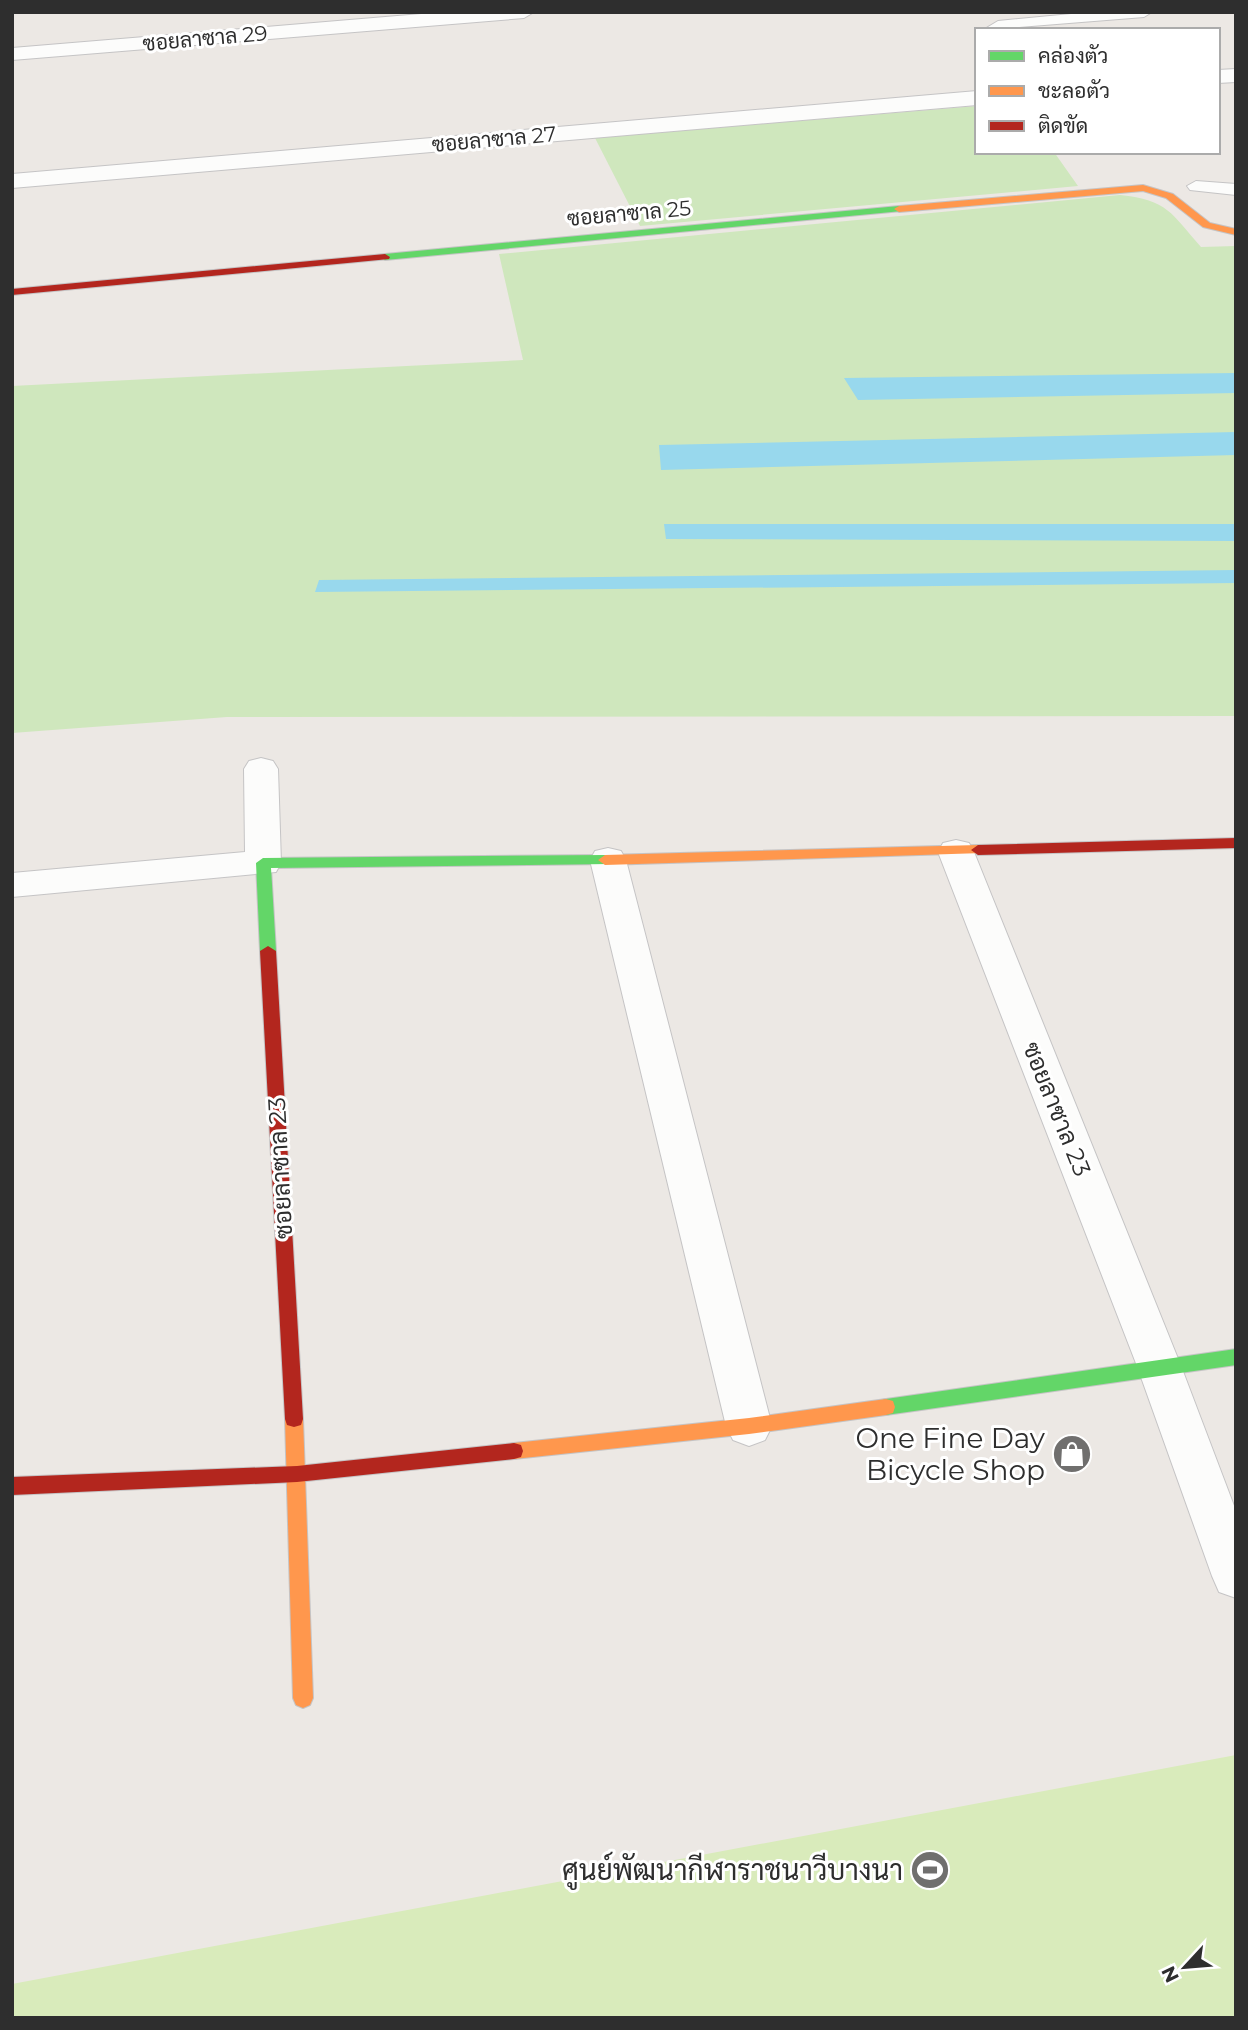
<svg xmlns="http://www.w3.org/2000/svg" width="1248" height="2030" viewBox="0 0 1248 2030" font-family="Montserrat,Sarabun,sans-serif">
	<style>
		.green { fill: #cfe7bd }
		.pitch { fill: #d9ebbb }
		.water { fill: #98d8ed }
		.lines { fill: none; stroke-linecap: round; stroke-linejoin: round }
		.lane-casing { stroke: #c5c4c5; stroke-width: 2 }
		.street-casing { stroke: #c5c4c5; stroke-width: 2 }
		.fast-casing { stroke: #c5c4c5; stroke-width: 2 }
		.slow-casing { stroke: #c5c4c5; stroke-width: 2 }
		.jam-casing { stroke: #c5c4c5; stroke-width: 2 }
		.lane { fill: #fcfcfb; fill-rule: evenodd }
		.street { fill: #fcfcfb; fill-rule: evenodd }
		.fast { fill: #63d668; fill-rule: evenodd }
		.slow { fill: #ff974d; fill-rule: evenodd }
		.jam { fill: #b3261e; fill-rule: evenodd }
		.labels { text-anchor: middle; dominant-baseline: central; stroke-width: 6; stroke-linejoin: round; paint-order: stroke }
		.far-street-label { font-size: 21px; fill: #2e2e2e; stroke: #fff }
		.street-label { font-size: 24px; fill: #2e2e2e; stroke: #fff }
		.near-poi-label { font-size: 28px; fill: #2e2e2e; stroke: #fff; text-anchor: end }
	</style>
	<rect width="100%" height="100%" fill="#ece8e4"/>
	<path class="green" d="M977 106V152H1054L1078 186 640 226 595 138Z
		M1120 195C1168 200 1171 213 1201 247L1236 246V716L227 717 12 733V386L523 360 499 254Z"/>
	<path class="pitch" d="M1236 1755V2018H12V1984Z"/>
	<path class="water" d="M1236 373V393L858 400 844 378Z
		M1236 432V455L661 470 659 445Z
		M664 524H1236V541L666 539Z
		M1236 570V583L315 592 319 580Z"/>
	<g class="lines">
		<g class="lane-casing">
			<path id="lane" d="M1092 12H1152L1144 17 983 30 998 21Z
				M1196 181 1236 184V195L1190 190 1187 186Z"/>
		</g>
		<g class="street-casing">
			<path id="street" d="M445 12H534L524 18 12 60V48Z
				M1236 69V82L1218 83V70Z
				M977 91V105L12 188V174Z
				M261 758 273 761 278 769 281 863 276 872 12 897V873L245 852 244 769 249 761Z
				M956 840 969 843 974 852 1181 1366 1236 1511V1598L1219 1592 1212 1576 1137 1366 938 852 943 843Z
				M608 848 621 851 626 860 772 1426 765 1440 749 1446 733 1440 726 1426 590 860 595 851Z"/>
		</g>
		<g class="fast-casing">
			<path id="fast" d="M899 206 902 207V211L385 260 380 257 385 254Z
				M605 855 610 856 612 860 610 864 271 868 276 951 268 956 260 951 256 863 263 858Z
				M1236 1349V1365L886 1415 879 1413 877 1407 879 1401 886 1399Z"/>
		</g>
		<g class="slow-casing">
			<path id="slow" d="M1143 185 1173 194 1210 223 1236 229V235L1203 227 1166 198 1143 191 899 212 894 209 899 206Z
				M978 845 985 850 983 853 605 865 598 860 605 855Z
				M886 1399 893 1401 895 1407 893 1413 886 1415 749 1434 514 1459 507 1457 505 1451 507 1445 514 1443 749 1418Z
				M294 1411 301 1413 303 1419 313 1698 310 1705 303 1708 296 1705 293 1698 285 1419 287 1413Z"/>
		</g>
		<g class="jam-casing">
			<path id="jam" d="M385 254 390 257 389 259 12 295V289Z
				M1236 838V848L978 855 971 850 978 845Z
				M268 946 276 951 303 1419 301 1425 294 1427 287 1425 285 1419 260 951Z
				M514 1443 521 1445 523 1451 521 1457 514 1459 297 1482 12 1495V1477L297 1466Z"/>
		</g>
		<use href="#lane" class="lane"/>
		<use href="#street" class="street"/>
		<use href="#fast" class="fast"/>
		<use href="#slow" class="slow"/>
		<use href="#jam" class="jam"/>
	</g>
	<defs>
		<g id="shop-disc" transform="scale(2.0125)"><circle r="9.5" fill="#706f6e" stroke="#fff"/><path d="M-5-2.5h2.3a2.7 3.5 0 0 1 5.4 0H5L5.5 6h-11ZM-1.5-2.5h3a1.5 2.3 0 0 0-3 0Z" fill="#fff"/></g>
		<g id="stadium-disc" transform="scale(2.0125)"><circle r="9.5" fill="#706f6e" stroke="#fff"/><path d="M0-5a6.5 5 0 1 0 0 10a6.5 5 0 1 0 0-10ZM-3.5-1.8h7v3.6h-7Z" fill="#fff"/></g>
	</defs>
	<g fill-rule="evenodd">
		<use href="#shop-disc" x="1072" y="1454"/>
		<use href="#stadium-disc" x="930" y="1870"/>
	</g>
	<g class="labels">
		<g class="far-street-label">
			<text transform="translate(205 38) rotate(-5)">ซอยลาซาล 29</text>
			<text transform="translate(494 139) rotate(-5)">ซอยลาซาล 27</text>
			<text transform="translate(629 213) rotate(-5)">ซอยลาซาล 25</text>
		</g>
		<g class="street-label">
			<text transform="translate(1057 1109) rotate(68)">ซอยลาซาล 23</text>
			<text transform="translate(280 1168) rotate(-93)">ซอยลาซาล 23</text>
		</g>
		<g class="near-poi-label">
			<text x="1045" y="1438">One Fine Day<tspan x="1045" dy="32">Bicycle Shop</tspan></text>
			<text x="903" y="1870">ศูนย์พัฒนากีฬาราชนาวีบางนา</text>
		</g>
	</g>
	<rect width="1248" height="2030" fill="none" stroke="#2e2e2e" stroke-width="28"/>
	<rect x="975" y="28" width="245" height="126" fill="#ffffff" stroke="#ababab" stroke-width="2"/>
	<rect x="989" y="51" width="35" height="10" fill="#63d668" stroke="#ababab" stroke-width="2"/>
	<text x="1038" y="63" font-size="21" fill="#2e2e2e">คล่องตัว</text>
	<rect x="989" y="86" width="35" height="10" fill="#ff974d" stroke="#ababab" stroke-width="2"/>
	<text x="1038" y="98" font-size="21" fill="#2e2e2e">ชะลอตัว</text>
	<rect x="989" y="121" width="35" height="10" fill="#b3261e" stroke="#ababab" stroke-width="2"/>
	<text x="1038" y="133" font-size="21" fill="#2e2e2e">ติดขัด</text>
	<g transform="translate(1185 1967) rotate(244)" stroke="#ffffff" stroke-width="5" paint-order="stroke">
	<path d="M0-5L12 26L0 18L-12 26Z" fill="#2e2e2e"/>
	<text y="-10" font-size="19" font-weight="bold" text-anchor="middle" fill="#2e2e2e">N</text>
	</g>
</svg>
